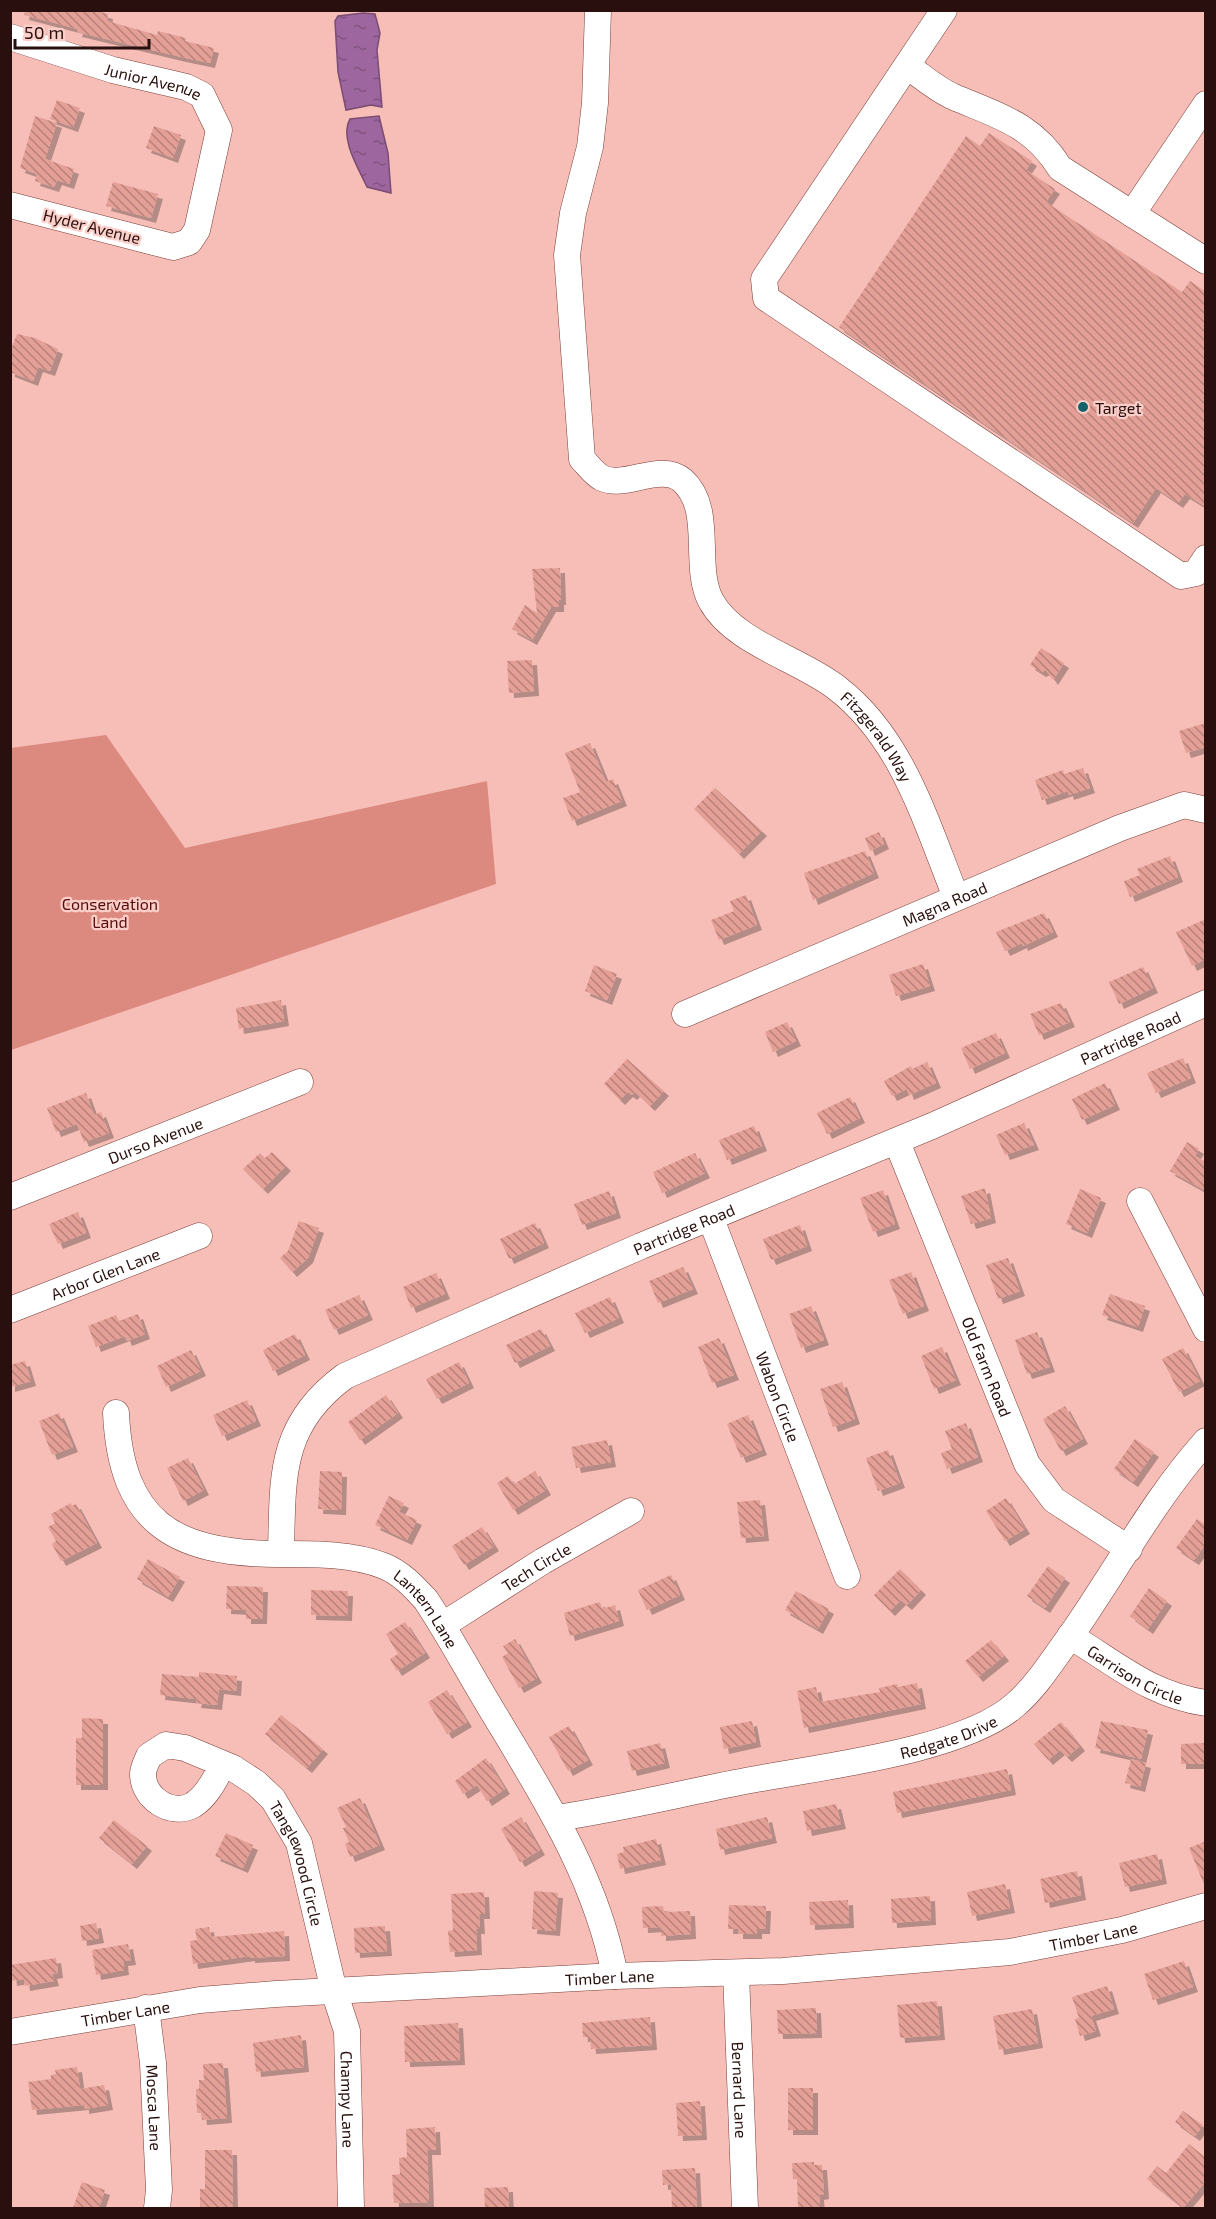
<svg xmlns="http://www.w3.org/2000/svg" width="1216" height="2219" viewBox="0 0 1216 2219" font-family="'Exo 2',sans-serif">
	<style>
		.park { fill: #dc8980 }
		.water { fill: url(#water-ripples); stroke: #7b4c73; stroke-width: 1.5 }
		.building { fill: url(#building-back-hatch); filter: url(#shadow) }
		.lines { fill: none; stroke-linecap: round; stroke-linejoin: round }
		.minor-casing { stroke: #793e38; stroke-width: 27 }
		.minor { stroke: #fff; stroke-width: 26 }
		.poi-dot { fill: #14626b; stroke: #fbcfc9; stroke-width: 2 }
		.labels { text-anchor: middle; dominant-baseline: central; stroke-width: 4.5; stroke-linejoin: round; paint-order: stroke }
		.street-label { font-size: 16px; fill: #29100e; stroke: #fbcfc9 }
		.poi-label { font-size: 16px; fill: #29100e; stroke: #fbcfc9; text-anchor: start }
		.park-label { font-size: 16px; fill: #570b0b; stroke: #fbcfc9 }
	</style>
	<defs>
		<pattern id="water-ripples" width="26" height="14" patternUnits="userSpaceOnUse" patternTransform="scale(1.5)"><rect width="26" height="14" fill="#9e669e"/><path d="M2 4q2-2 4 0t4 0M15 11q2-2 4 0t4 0" fill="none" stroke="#81537f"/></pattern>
		<pattern id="building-back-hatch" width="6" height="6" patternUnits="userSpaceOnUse" patternTransform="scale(1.5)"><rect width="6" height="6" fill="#e4a097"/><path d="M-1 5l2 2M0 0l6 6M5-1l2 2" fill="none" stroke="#b9817a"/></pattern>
		<filter id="shadow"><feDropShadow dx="5" dy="5" stdDeviation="0" flood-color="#0004"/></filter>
	</defs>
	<rect width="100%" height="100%" fill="#f7beb7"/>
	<path class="park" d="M106 735 185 848 487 781 496 884 11 1050V748Z"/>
	<path class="water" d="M363 13 375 14 380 33 377 50 382 107 371 105 346 110 338 72 335 21 338 16Z
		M379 116 388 153 391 193 367 187C359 169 339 138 350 119Z"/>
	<path class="building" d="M25 10H93L108 14 107 21 157 35 158 31 186 38 185 41 214 48 210 63 181 57 77 32 78 29 24 15Z
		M57 100 80 108 73 127 50 119Z
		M35 116 57 123 45 159 74 169 69 184 57 180 54 187 35 181 37 174 20 168Z
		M154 126 181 135 173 158 146 148Z
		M989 133 1032 161 1026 170 1055 189 1046 202 1182 292 1190 281 1206 292V507L1185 494 1178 503 1156 488 1133 523 839 327 966 136 980 146Z
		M113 182 158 194 151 218 106 206Z
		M17 334 35 338 58 349 50 371 38 367 33 381 10 372V352Z
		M560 568 561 600H559V607H551L532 640 512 629 525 605 537 613 532 569Z
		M1041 648 1064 663 1053 680 1046 670 1041 672 1030 665Z
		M532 660 534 691 509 693 507 661Z
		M1206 723V747L1186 753 1179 731Z
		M590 743 606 782 613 779 622 801 572 821 563 798 580 792 565 753Z
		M1083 768 1090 788 1069 795 1068 791 1042 800 1035 780 1063 770 1064 774Z
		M715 788 762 831 739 854 694 809Z
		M879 832 884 844 870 851 865 838Z
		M865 851 874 873 813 900 804 873Z
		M1170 856 1178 877 1130 897 1124 881 1140 875 1137 869Z
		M746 895 757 925 719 940 711 920 734 911 730 901Z
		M1044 913 1053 932 1023 946 1022 943 1005 951 996 932Z
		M1206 919V959L1192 966 1176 932Z
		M923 964 930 986 896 996 889 975Z
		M594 965 617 974 607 1000 585 991Z
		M1143 967 1153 988 1119 1004 1109 982Z
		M281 1000 284 1021 239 1029 236 1008Z
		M1061 1003 1070 1022 1039 1035 1030 1014Z
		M787 1022 796 1041 773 1052 765 1032Z
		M996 1033 1005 1053 970 1069 961 1048Z
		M1183 1058 1191 1078 1156 1093 1147 1073Z
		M627 1059 664 1091 650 1106 635 1092 632 1095 628 1092 620 1100 604 1084Z
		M927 1062 936 1083 909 1095 907 1089 892 1096 884 1081 911 1066 912 1069Z
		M1105 1083 1115 1105 1082 1120 1072 1099Z
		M86 1093 94 1115 101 1112 109 1133 84 1142 77 1124 56 1132 47 1108Z
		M850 1097 860 1118 827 1134 817 1113Z
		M1024 1123 1034 1145 1005 1155 996 1135Z
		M754 1126 762 1146 727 1160 719 1140Z
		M1187 1142 1199 1149 1195 1156 1206 1162V1191L1170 1171Z
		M272 1152 286 1166 263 1189 243 1169 260 1153 265 1158Z
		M695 1153 705 1173 662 1193 653 1172Z
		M985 1188 991 1218 971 1224 961 1196Z
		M1080 1189 1101 1198 1087 1233 1066 1224Z
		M883 1190 895 1224 873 1232 860 1198Z
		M609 1191 616 1213 582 1225 574 1204Z
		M78 1212 86 1233 58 1244 49 1224Z
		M299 1221 319 1228 308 1258 292 1272 280 1258 288 1251Z
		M535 1223 544 1243 509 1259 500 1239Z
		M800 1225 807 1246 771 1260 763 1239Z
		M1008 1258 1020 1291 998 1299 986 1265Z
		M683 1267 693 1289 658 1303 649 1281Z
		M911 1272 924 1306 903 1314 889 1280Z
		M436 1273 445 1294 411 1308 403 1287Z
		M1110 1294 1145 1306 1138 1327 1102 1315Z
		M359 1295 368 1315 334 1330 325 1310Z
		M610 1297 619 1318 585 1333 575 1313Z
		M811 1306 824 1340 801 1348 789 1314Z
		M138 1314 145 1334 127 1341 125 1336 96 1347 88 1326 116 1315 119 1321Z
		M541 1329 550 1346 515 1363 506 1345Z
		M1037 1332 1050 1367 1027 1374 1015 1340Z
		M295 1334 305 1355 273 1371 263 1350Z
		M719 1338 734 1375 712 1383 698 1347Z
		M942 1347 956 1380 934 1389 921 1356Z
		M1183 1348 1200 1381 1179 1392 1162 1359Z
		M191 1350 201 1371 166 1387 157 1366Z
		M25 1361 31 1381 10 1387V1365Z
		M459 1362 469 1383 437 1399 426 1379Z
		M842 1382 855 1419 833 1427 820 1389Z
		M386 1395 398 1413 360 1440 348 1422Z
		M247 1400 256 1421 222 1436 213 1415Z
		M1065 1406 1083 1439 1061 1451 1043 1419Z
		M59 1413 73 1447 52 1455 39 1421Z
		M748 1415 762 1450 741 1458 727 1424Z
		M966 1423 978 1457 947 1469 941 1453 952 1449 945 1431Z
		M1135 1439 1154 1452 1133 1482 1114 1469Z
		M607 1440 611 1462 576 1468 571 1447Z
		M888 1450 900 1483 878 1491 866 1458Z
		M188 1458 204 1490 183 1501 167 1468Z
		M320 1471 342 1472 341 1510 318 1509Z
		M535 1471 546 1490 513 1510 497 1483 508 1476 514 1484Z
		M389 1496 404 1503 399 1512 417 1520 407 1540 375 1525Z
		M1006 1498 1025 1529 1005 1541 986 1511Z
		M760 1500 764 1536 741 1538 737 1502Z
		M71 1503 72 1506 76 1504 97 1543 61 1561 52 1544 56 1541 48 1527 55 1523 51 1514Z
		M1197 1519 1206 1525V1544L1194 1560 1176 1548Z
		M482 1527 494 1546 464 1565 452 1546Z
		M148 1559 180 1577 168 1597 137 1579Z
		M1048 1566 1065 1578 1045 1608 1027 1596Z
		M900 1569 921 1590 907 1605 901 1600 890 1611 874 1595Z
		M671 1575 680 1595 647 1610 638 1590Z
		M227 1586 263 1587 262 1619H246V1610L226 1609Z
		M1149 1588 1167 1601 1148 1629 1130 1616Z
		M311 1590 348 1591 347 1616 311 1615Z
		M796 1591 829 1609 818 1629 785 1610Z
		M600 1602 602 1609 615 1605 619 1621 570 1636 564 1613Z
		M405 1622 425 1653 397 1671 390 1659 398 1654 386 1634Z
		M515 1639 537 1678 519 1688 502 1657 508 1653 503 1646Z
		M991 1640 1004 1656 978 1677 965 1661Z
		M199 1672 237 1676 236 1691 219 1689 217 1705 196 1703 197 1699 160 1695 162 1674 199 1677Z
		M917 1683 921 1704 804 1728 797 1691 816 1687 819 1702 880 1692 879 1688 897 1684 898 1687Z
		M447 1690 467 1722 447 1734 428 1702Z
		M281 1715 323 1749 307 1768 265 1734Z
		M82 1718 103 1719V1785H76V1738H82Z
		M752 1721 756 1742 724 1749 720 1727Z
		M1101 1721 1148 1730 1141 1759 1095 1748Z
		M1061 1722 1080 1746 1067 1757 1060 1750 1048 1760 1034 1744Z
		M569 1726 588 1760 568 1771 549 1737Z
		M660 1743 665 1763 632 1771 627 1751Z
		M1206 1743V1764H1181V1744Z
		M486 1758 505 1789 487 1801 477 1785 463 1794 455 1781Z
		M1131 1759 1146 1763 1140 1787 1125 1783Z
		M1007 1769 1011 1790 897 1813 893 1792Z
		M360 1798 380 1845 350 1857 345 1844 349 1842 343 1828 346 1827 337 1808Z
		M836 1804 841 1824 807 1831 803 1811Z
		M521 1817 540 1850 520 1862 501 1829Z
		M767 1817 772 1838 720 1850 716 1829Z
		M114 1820 147 1846 132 1864 99 1838Z
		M226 1833 253 1845 243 1868 215 1856Z
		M656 1839 661 1860 620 1869 617 1854 624 1852 623 1847Z
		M1206 1841V1887H1205L1189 1848Z
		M1157 1854 1162 1879 1125 1887 1119 1863Z
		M1077 1871 1081 1895 1045 1903 1040 1879Z
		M1005 1884 1010 1908 972 1916 967 1892Z
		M534 1891 558 1893 555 1931 532 1929Z
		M484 1892 485 1914H479L480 1929H476L477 1950 450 1952 448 1931 453 1930 451 1894Z
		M930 1896 931 1920 892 1923 891 1899Z
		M848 1900 849 1923 810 1925 809 1902Z
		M729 1905 766 1906 765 1929H757V1934H738V1929H728Z
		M663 1906 664 1912 690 1911 691 1934 661 1936V1927L643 1928 642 1907Z
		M96 1923 99 1938 82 1941 80 1926Z
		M385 1926 387 1951 355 1953 354 1928Z
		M209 1927 211 1937 284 1931 285 1956 250 1958V1956L193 1964 190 1941 197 1940 195 1929Z
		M128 1944 131 1960 123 1961 124 1970 96 1975 92 1950Z
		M56 1958 58 1973 52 1974 54 1981 25 1986 24 1979 12 1981 10 1965Z
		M1184 1961 1193 1987 1153 2000 1144 1974Z
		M1107 1986 1114 2009 1091 2016 1096 2031 1080 2036 1075 2019 1079 2018 1072 1997Z
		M937 2001 940 2035 900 2038 897 2005Z
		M816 2008 817 2033 778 2034 777 2010Z
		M1032 2009 1038 2043 999 2050 993 2016Z
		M650 2017 652 2045 591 2049 590 2037H583L582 2023Z
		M458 2023 460 2060 405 2062 404 2026Z
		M301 2035 304 2067 256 2072 253 2043Z
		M223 2063 227 2118 202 2120 201 2113H197L196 2089H199V2080H204L203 2064Z
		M77 2067 80 2089 104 2085 108 2105 84 2109V2105L32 2110 28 2082 51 2079V2075L56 2074 55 2070Z
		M788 2088H813V2130H788Z
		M700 2101 702 2135 678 2136 676 2103Z
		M1183 2111 1203 2125 1195 2136 1175 2122Z
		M435 2127 436 2150H427L429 2202 394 2203 392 2175 400 2174 399 2158 407 2157 406 2129Z
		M1189 2144 1206 2158V2181L1183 2208 1147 2179 1157 2166 1166 2173Z
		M205 2150H232L233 2208H200V2189H205Z
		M814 2162V2165H822L824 2194 819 2195 820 2208H798L797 2179H793L792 2163Z
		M695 2168 697 2208H672L671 2184 663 2185 662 2170Z
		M82 2182 105 2190 99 2208H73Z
		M508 2187 509 2208H485L484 2188Z"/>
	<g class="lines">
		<g class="minor-casing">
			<g id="minor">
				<path id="s1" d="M598 10 595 103 590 147 573 213 567 255 582 459C588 465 594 474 602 478 625 489 660 462 682 480 715 509 692 566 711 601 734 643 800 659 837 688 903 739 926 823 956 897"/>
				<path d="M944 10 764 279 766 298 1181 576 1196 573 1206 558"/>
				<path id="s2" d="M10 37 113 70 186 87 202 95 219 130 197 230 189 242 173 247 10 205"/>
				<path d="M907 66C922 76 937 90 954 97 998 116 1033 124 1060 168L1206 261"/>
				<path d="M1132 214 1206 104"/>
				<path id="s3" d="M685 1014 1120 828 1184 805 1206 810"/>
				<path id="s4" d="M897 1142 1027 1464 1054 1500 1129 1549"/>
				<path id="s5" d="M10 1197 300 1082"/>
				<path d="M1140 1201 1206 1329"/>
				<path id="s6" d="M711 1219 847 1576"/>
				<path id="s7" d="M10 1310 199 1236"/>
				<path id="s8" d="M116 1413C121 1522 173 1553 276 1554 310 1554 351 1553 384 1566 401 1573 413 1586 426 1600 451 1638 472 1678 496 1717 546 1800 597 1880 615 1976"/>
				<path id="s9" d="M281 1553C283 1478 278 1425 345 1376L641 1246 932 1126 1206 1003"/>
				<path id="s10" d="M443 1625 543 1561 631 1511"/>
				<path id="s11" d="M1070 1636C1117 1664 1150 1695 1206 1703"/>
				<path id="s12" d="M223 1764C215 1779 208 1795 193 1805 171 1817 143 1798 143 1774 143 1768 147 1761 149 1756L166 1745 185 1748 233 1768 256 1783 273 1799 299 1843 334 1991 347 2031 351 2208"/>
				<path id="s13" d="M557 1818C617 1809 675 1795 735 1783 808 1768 961 1753 1015 1705 1037 1686 1052 1661 1069 1638 1115 1573 1153 1500 1206 1441"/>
				<path id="s14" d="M736 1973 745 2208"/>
				<path id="s15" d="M146 2008 153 2063 159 2190 157 2208"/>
				<path id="s16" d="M10 2032 200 2000 276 1994 615 1976 783 1971 1010 1952 1122 1930 1206 1906"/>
			</g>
		</g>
		<use href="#minor" class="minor"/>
	</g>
	<circle class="poi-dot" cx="1083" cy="407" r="6"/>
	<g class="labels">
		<g class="street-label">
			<text stroke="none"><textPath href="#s2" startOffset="150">Junior Avenue</textPath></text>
			<text transform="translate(92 226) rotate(14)">Hyder Avenue</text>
			<text stroke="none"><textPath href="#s1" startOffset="908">Fitzgerald Way</textPath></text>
			<text stroke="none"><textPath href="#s3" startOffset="282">Magna Road</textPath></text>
			<text stroke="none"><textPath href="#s9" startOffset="1053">Partridge Road</textPath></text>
			<text stroke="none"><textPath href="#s5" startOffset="156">Durso Avenue</textPath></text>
			<text stroke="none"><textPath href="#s9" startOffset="567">Partridge Road</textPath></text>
			<text stroke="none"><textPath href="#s7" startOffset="102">Arbor Glen Lane</textPath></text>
			<text stroke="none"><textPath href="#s4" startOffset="242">Old Farm Road</textPath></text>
			<text stroke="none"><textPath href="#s6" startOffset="190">Wabon Circle</textPath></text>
			<text stroke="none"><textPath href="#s10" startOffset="110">Tech Circle</textPath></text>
			<text stroke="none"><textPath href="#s8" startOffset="416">Lantern Lane</textPath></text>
			<text stroke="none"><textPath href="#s11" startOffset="76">Garrison Circle</textPath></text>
			<text stroke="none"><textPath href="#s13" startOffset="400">Redgate Drive</textPath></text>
			<text stroke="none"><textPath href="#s12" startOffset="352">Tanglewood Circle</textPath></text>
			<text stroke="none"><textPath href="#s16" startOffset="1089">Timber Lane</textPath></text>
			<text stroke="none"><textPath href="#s16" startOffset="603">Timber Lane</textPath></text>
			<text stroke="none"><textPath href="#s16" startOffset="117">Timber Lane</textPath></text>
			<text stroke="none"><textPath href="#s14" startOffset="117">Bernard Lane</textPath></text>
			<text stroke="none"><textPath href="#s12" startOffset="596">Champy Lane</textPath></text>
			<text stroke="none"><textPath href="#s15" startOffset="100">Mosca Lane</textPath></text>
		</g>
		<g class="poi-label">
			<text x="1095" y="407">Target</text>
		</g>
		<g class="park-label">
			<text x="110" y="903">Conservation<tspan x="110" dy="18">Land</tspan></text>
		</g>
	</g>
	<rect width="1216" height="2219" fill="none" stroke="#29100e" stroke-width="24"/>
	<path d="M15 39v9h134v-9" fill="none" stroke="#29100e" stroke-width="3"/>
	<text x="24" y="39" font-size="18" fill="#29100e" stroke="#fbcfc9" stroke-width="4.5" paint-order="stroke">50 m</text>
</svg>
